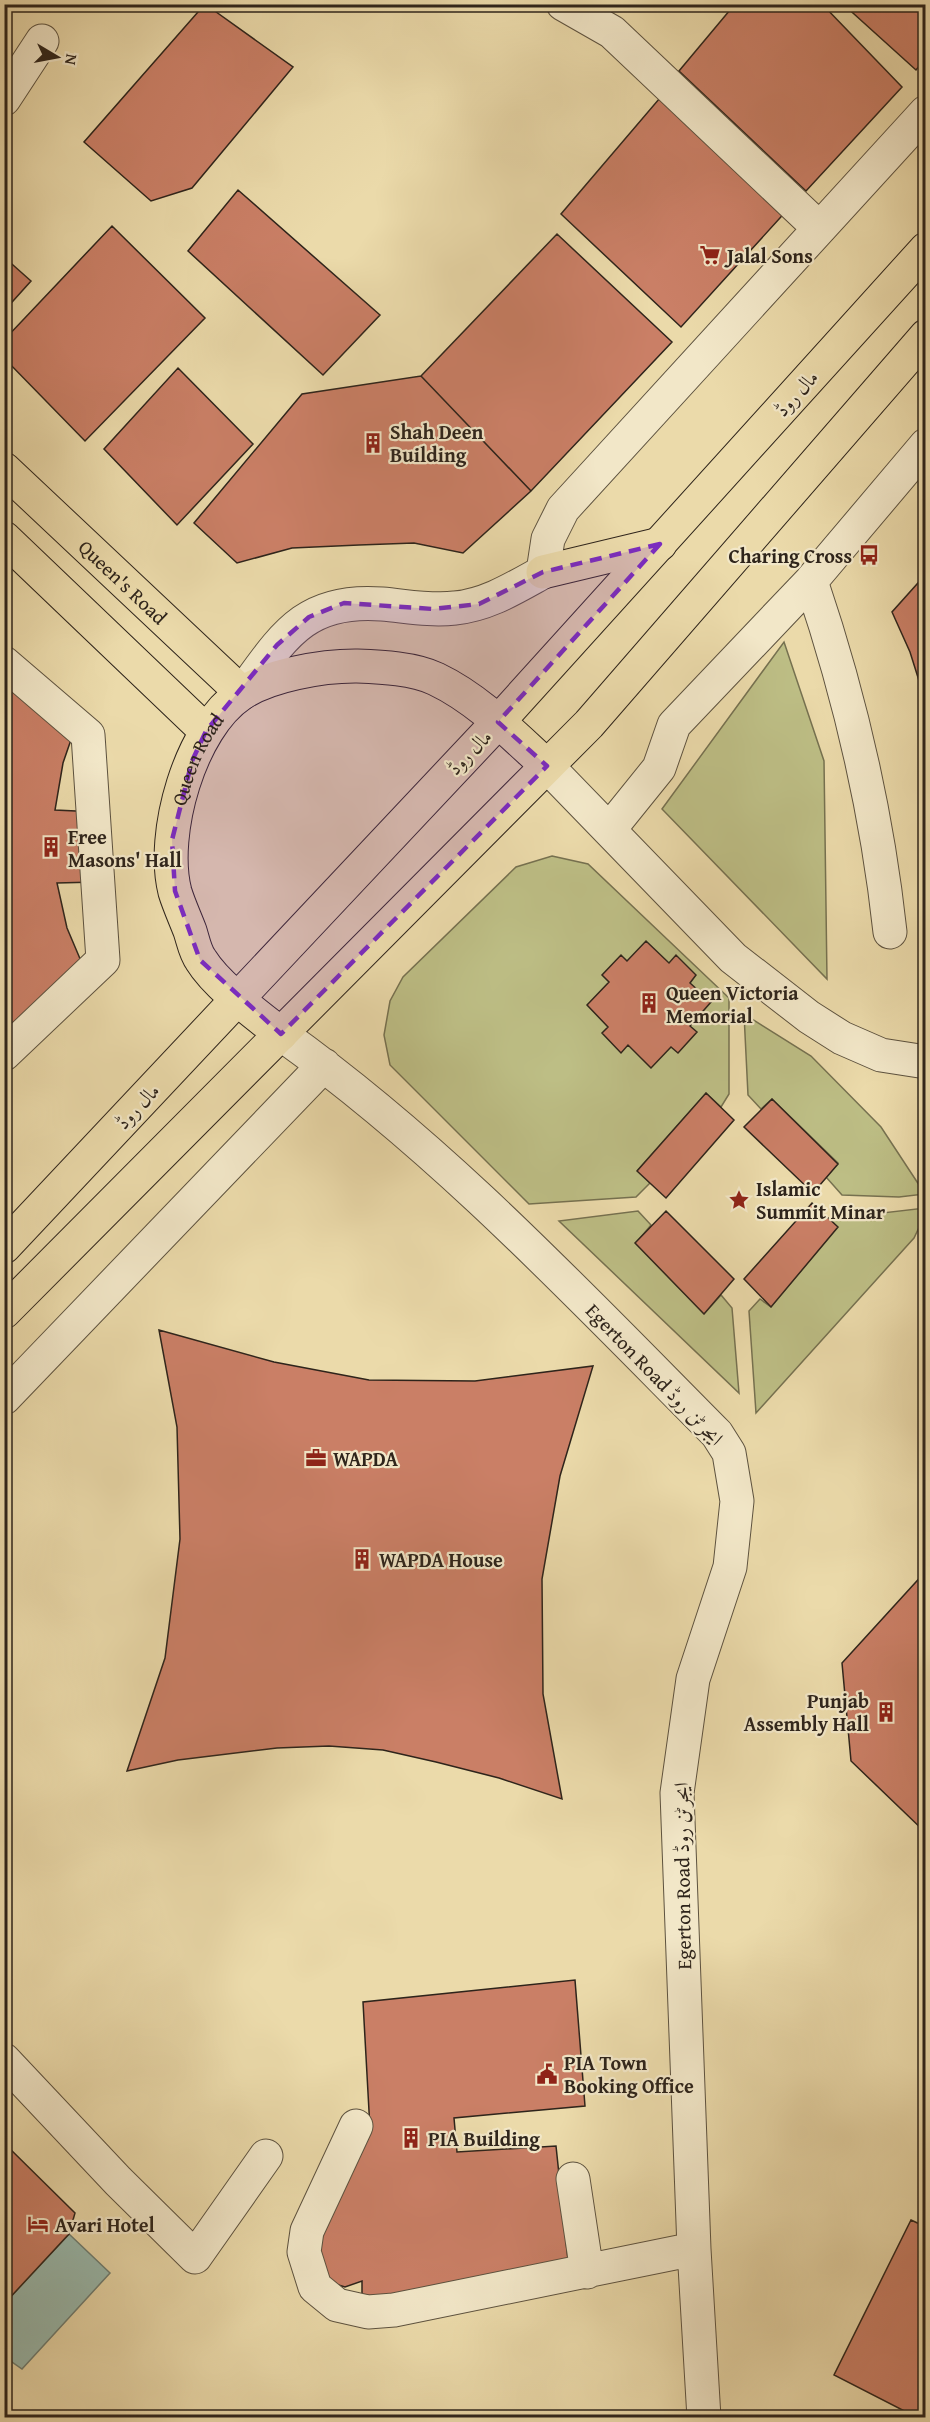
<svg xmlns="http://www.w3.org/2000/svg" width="930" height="2422" viewBox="0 0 930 2422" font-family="'Gentium Book Plus',Amiri,serif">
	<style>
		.green { fill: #bdbe85; stroke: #767150; stroke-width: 1.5 }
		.water { fill: #99baae; stroke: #6e7e73; stroke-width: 1.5 }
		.building { fill: #ca7f66; stroke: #2e241b; stroke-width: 1.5 }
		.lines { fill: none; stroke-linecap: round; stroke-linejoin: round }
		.minor-casing { stroke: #5d523f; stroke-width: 35 }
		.major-casing { stroke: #2e241b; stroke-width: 35 }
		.minor { stroke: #f2e7c8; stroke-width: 33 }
		.major { stroke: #ebdaaa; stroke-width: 33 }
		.marked { fill: #7b2cbf; fill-opacity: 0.2; stroke: #7b2cbf; stroke-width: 4.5; stroke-dasharray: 12 8; stroke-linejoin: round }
		.labels { text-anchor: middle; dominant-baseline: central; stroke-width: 4.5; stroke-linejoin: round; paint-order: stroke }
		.poi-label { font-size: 20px; font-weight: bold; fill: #2e241b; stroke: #f2e7c8; text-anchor: start }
		.street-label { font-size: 20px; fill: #2e241b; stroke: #f2e7c8 }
	</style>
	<rect width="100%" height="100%" fill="#ebdaaa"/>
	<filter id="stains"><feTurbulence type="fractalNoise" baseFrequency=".00333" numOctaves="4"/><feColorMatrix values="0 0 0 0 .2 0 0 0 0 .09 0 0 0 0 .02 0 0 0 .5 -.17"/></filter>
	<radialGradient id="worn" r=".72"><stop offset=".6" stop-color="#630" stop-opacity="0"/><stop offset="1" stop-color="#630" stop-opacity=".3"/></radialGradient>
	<path class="green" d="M784 642 824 761 827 979 662 809Z
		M552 856 588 864 729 998V1094L721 1107 706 1093 638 1170 650 1183 636 1197 529 1204 390 1065 384 1035 390 1001 403 977 516 867Z
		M744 1014 811 1056 881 1127 925 1194 899 1197 842 1195 826 1177 838 1163 772 1099 761 1109 748 1095Z
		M925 1208 923 1219 914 1238 756 1413 749 1311 760 1299 771 1307 837 1227 830 1219Z
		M638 1211 651 1225 636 1243 704 1314 721 1295 732 1308 739 1393 559 1221Z"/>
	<path class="water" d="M69 2234 110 2273 22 2369 5 2357 4 2304Z"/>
	<path class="building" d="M205 4 293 67 192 188 151 201 84 142Z
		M735 4H822L902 87 806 191 679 71Z
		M843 4H926V58L916 70Z
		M665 92 789 208 681 327 561 214Z
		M238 190 380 315 323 375 188 251Z
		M112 226 205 318 85 441 4 358V340Z
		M557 234 672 342 531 491 421 376Z
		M4 257 31 281 4 311Z
		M178 368 253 444 177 525 104 449Z
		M421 376 531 491 463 553 414 543 359 545 292 548 237 563 194 523 302 394Z
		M926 574V703L910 652 892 612Z
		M4 677 74 731 63 763 55 810 97 812 96 882 57 883 67 928 81 961 4 1042Z
		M646 941 669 963 676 955 696 975 690 983 711 1002 690 1026 697 1032 678 1053 671 1047 651 1068 628 1045 621 1053 602 1033 608 1027 587 1005 609 982 602 975 621 955 627 961Z
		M706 1093 734 1120 666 1198 637 1171Z
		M772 1099 838 1164 813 1193 744 1127Z
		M812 1203 838 1227 771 1307 744 1279Z
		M666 1211 734 1279 704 1314 635 1243Z
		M159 1330 274 1362 369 1380 475 1381 593 1366 560 1476 542 1579 543 1694 562 1799 499 1778 436 1762 383 1750 329 1746 277 1748 178 1760 127 1771 165 1658 180 1539 177 1427Z
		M926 1571V1833L851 1761 842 1663Z
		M575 1980 585 2106 454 2118 457 2152 556 2146 568 2260 362 2304V2281L345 2287 332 2283 320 2271 318 2236 370 2129 363 2002Z
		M4 2143 75 2213 69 2234 4 2304Z
		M911 2220 926 2227V2418H918L834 2375Z"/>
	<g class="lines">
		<g class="minor-casing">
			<path id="minor" d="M563 4 612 32 819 228
				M4 99 42 41
				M811 581C850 696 877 812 890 932
				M4 663 88 735 103 960 4 1054
				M242 693C283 637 304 598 382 604 406 606 430 611 455 608 487 605 514 588 543 572L548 539 563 509 926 112
				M547 766 733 958 809 1017 842 1038 881 1055 926 1062
				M609 830 659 768 674 725 811 581 926 445
				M281 1034C442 1149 578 1294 717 1434L729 1453 737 1501 730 1567 693 1679 677 1793 694 2249 704 2418
				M4 1398 324 1065
				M4 2060 118 2181 195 2257 266 2156
				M356 2126 307 2231 304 2252 315 2287 337 2305 368 2312 394 2310 694 2249
				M573 2179 587 2272"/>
		</g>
		<g class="major-casing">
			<g id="major">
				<path id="s1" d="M4 469 242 693"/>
				<path d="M4 538 206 731"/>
				<path d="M543 572 660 544"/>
				<path id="s2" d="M281 1034C257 1015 217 986 201 960 195 952 193 940 190 931 185 918 179 905 175 892 160 834 190 728 241 694 269 675 322 666 355 666 380 667 413 668 436 679 478 699 513 735 547 766"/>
				<path d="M4 1247 498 722 926 249"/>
				<path d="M4 1312 589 724 926 336"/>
			</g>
		</g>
		<use href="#minor" class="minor"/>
		<use href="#major" class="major"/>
	</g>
	<path class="marked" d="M660 544 498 722 547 766 281 1034 200 960 175 891 172 840 192 761 206 731 277 645 309 617 344 603 433 609 479 604 543 572Z"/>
	<defs>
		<g id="supermarket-bare" transform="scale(1.62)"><path d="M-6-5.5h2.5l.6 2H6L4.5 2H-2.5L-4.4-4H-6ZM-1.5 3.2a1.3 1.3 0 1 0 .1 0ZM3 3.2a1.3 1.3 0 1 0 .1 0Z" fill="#8f2418" stroke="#f2e7c8" stroke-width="2.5" paint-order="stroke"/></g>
		<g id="building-bare" transform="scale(1.62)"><path d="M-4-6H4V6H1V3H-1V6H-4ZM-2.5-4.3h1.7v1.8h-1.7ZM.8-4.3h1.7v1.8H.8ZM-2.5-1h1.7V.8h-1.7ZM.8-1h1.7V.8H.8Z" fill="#8f2418" stroke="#f2e7c8" stroke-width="2.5" paint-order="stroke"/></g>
		<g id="bus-bare" transform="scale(1.62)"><path d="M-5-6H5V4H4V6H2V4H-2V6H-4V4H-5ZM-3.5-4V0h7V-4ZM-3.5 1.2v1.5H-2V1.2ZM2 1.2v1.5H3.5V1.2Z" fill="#8f2418" stroke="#f2e7c8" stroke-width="2.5" paint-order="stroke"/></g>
		<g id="sight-bare" transform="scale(1.62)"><path d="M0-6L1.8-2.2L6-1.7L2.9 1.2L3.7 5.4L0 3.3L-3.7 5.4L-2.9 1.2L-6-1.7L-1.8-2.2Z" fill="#8f2418" stroke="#f2e7c8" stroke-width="2.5" paint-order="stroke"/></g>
		<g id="office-bare" transform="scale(1.62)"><path d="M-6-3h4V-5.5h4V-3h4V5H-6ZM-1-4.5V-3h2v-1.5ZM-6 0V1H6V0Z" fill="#8f2418" stroke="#f2e7c8" stroke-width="2.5" paint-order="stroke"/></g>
		<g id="civic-bare" transform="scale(1.62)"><path d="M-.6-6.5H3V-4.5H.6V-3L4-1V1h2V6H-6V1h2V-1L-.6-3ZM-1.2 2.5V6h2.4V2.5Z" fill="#8f2418" stroke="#f2e7c8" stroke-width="2.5" paint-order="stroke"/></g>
		<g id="hotel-bare" transform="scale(1.62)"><path d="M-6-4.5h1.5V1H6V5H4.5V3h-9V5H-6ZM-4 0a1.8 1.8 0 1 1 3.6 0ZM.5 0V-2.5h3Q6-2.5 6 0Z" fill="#8f2418" stroke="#f2e7c8" stroke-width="2.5" paint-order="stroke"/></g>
	</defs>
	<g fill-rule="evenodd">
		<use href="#supermarket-bare" x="710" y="255"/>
		<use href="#building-bare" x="373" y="443"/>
		<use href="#bus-bare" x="869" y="555"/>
		<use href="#building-bare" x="51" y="847"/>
		<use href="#building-bare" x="649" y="1003"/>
		<use href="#sight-bare" x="739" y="1200"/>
		<use href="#office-bare" x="316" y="1458"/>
		<use href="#building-bare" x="362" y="1559"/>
		<use href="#building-bare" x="886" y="1712"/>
		<use href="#civic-bare" x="547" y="2074"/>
		<use href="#building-bare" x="411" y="2138"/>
		<use href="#hotel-bare" x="38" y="2224"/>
	</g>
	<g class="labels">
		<g class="poi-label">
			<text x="727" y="255">Jalal Sons</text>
			<text x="390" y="431">Shah Deen<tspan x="390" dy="23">Building</tspan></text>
			<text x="852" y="555" text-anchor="end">Charing Cross</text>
			<text x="68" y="836">Free<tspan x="68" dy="23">Masons' Hall</tspan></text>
			<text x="666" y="992">Queen Victoria<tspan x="666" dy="23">Memorial</tspan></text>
			<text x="756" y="1188">Islamic<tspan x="756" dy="23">Summit Minar</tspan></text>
			<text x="333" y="1458">WAPDA</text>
			<text x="379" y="1559">WAPDA House</text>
			<text x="869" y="1700" text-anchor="end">Punjab<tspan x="869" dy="23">Assembly Hall</tspan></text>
			<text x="564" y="2062">PIA Town<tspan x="564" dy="23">Booking Office</tspan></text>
			<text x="428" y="2138">PIA Building</text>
			<text x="55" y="2224">Avari Hotel</text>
		</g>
		<g class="street-label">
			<text transform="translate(796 393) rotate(-48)">مال روڈ</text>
			<text stroke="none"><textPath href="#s1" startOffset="164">Queen's Road</textPath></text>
			<text transform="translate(469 752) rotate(-46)">مال روڈ</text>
			<text stroke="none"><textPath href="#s2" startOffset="320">Queen Road</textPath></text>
			<text transform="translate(137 1106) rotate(-47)">مال روڈ</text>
			<text transform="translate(655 1374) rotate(46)">Egerton Road ایجرٹن روڈ</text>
			<text transform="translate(682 1876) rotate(-91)">Egerton Road ایجرٹن روڈ</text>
		</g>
	</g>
	<rect width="930" height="2422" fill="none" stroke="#ebdaaa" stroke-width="24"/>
	<rect x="6" y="6" width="918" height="2410" fill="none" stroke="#2e241b" stroke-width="3"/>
	<rect x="12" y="12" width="906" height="2398" fill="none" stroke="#2e241b" stroke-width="1.5"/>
	<g transform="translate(57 57) rotate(100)" stroke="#f2e7c8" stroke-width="4.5" paint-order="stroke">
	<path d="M0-4.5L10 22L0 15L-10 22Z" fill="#2e241b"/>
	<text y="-9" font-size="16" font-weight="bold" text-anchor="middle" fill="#2e241b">N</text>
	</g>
	<rect width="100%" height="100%" filter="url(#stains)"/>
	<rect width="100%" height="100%" fill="url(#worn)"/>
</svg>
